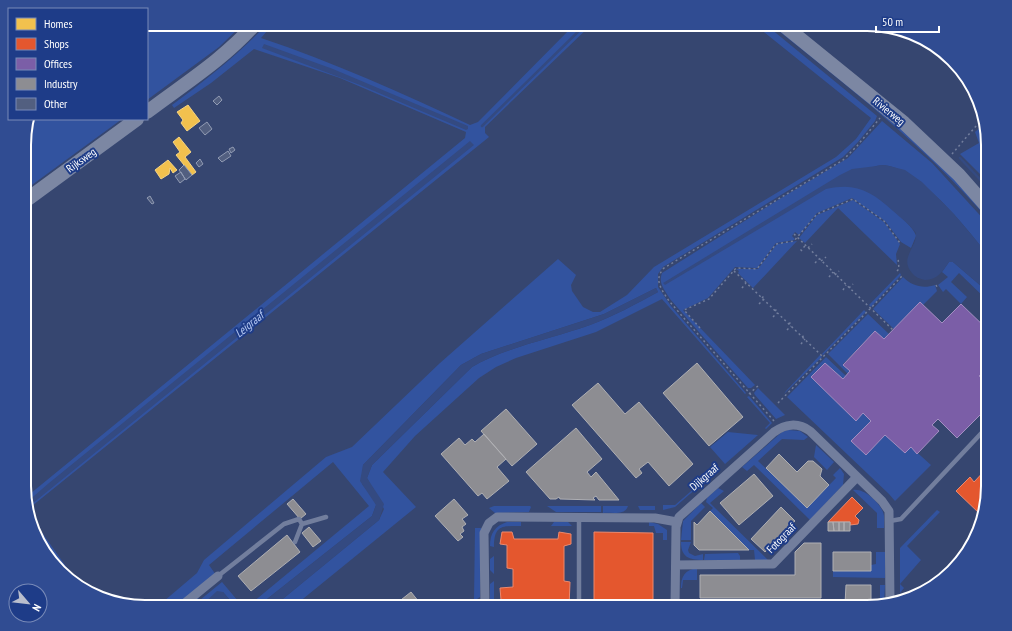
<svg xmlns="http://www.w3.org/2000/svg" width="1012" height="631" viewBox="0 0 1012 631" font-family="'PT Sans Narrow',sans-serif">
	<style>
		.green { fill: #32539f }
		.water { fill: #344a81 }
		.homes { fill: #f2c14e; stroke: #f6d483 }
		.shops { fill: #e4572e; stroke: #ec896d }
		.offices { fill: #7b5ea7; stroke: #a38ec1 }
		.industry { fill: #8d8d92; stroke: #afafb3 }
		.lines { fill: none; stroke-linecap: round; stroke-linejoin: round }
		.stream { stroke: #344a81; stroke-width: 2.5 }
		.building { fill: #525f80; stroke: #919bb3 }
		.path { stroke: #727e9d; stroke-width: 1.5; stroke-dasharray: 2 3; stroke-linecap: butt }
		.service { stroke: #727e9d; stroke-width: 4.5 }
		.minor { stroke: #727e9d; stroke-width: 9 }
		.primary { stroke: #7c87a3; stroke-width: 14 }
		.labels { text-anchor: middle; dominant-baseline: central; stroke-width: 4; stroke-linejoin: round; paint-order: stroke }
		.street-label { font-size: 11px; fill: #fff; stroke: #1e3c88 }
		.water-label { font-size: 12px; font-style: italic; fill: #b4c7f2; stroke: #1e3c88 }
		.rim { fill: none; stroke: #fff; stroke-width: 2 }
	</style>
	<rect width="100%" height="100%" fill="#364670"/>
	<path class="green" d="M147 24H243L219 47 147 100Z
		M267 24H273L261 38C333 62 402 93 470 125L478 122 575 24H592L485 127V133L489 137 32 506 29 511 25 498 465 138 466 132 340 78 254 49 211 83 174 108 172 105C206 80 238 55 267 24Z
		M754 24H765L877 116 875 121 858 142 843 157 663 267 658 274V287L671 306 746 393 745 394 662 299 596 332 516 358 496 367 479 378 415 436 383 472 416 507 293 607H273L379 520 384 509 367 478 372 465 472 367C503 348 554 338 590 325 614 316 636 304 658 292L656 288 604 314 481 354 461 365 363 465 362 484 375 500 376 505 372 516 257 607H247L369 506 333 462 209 565 216 575 177 607H157L197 573 204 560 326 457 352 447 440 363 558 259 576 275 571 285 572 291 583 307 593 312H600L627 295 654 267 836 157 856 139 871 118Z
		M770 24H773C848 84 926 142 988 216V219C923 144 847 86 770 24Z
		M28 119H122L25 190V129Z
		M882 121 932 163 988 224V255C968 230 912 157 876 166 868 168 857 180 849 186 856 187 862 188 868 191 878 196 915 226 916 236L911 248 901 242 885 221 852 198 817 213 799 235 795 232 792 236 795 239 794 240 776 243 757 268 735 267 708 298 683 310 755 385 751 388H748L670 299C665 290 658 284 662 273L778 200 848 158Z
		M984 124 988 137V182L960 154 979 143 975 132Z
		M853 200 884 222 900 244 896 254 897 265 838 208 805 243 799 238 817 215Z
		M797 241 753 288 738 273 739 271 736 269H758L777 244Z
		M949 262H953L988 292V301L959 273 951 282 967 297 961 304 946 289 943 292 938 285 948 277 942 272Z
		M900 273 901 275 871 307 869 305Z
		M903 277C912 286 923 289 935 285L937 291 923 305 920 302 894 329 873 309Z
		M864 310 866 312 823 355 822 354Z
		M868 314 889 334 884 339 875 331 843 364 850 371 848 374 828 354Z
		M820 355 822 357 784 394 786 391Z
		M826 357 846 376 843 379 825 363 811 377 856 420 863 413 871 421 851 441 866 455 885 435 905 453 911 447 931 465 895 501 889 494 787 397Z
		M758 388 785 415 776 419 755 395 754 393Z
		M749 396 772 423 766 429 765 428 770 423 747 397Z
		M788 430 800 431 808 437 804 440 782 439 758 461 807 508 836 478 833 475 840 468 844 474 843 485 810 520 754 465 747 471 742 467 782 432Z
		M728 432 758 435 725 464 710 447Z
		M816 445 834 462 827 470 814 457Z
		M705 479 706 480 675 507 663 510V505H675Z
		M718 488 724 491 710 503 769 561 755 560 754 550H749L710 511 713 508 706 502 707 498Z
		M853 490C864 488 879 502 883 512 885 517 884 522 884 528H877V513Z
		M701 503 705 507 691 521V540H681L683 521Z
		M494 506H530L531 507 529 512 495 513 489 508Z
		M547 506H601V512H556Z
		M603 506H628C625 516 612 512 603 513Z
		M638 506H655V510H640Z
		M937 510 940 512 907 546 921 560 900 584 904 588 900 593V548Z
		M31 517 82 589 78 587 44 553Z
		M507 522H521V526C502 526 494 525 494 547L490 546C490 533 495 526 507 522Z
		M554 522H568L572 526H551Z
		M649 522 658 524 667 530V540H663V533H656L654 526H649Z
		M475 528H481L480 597 474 601Z
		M681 542H691L688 550 689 553 695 556 703 554V560C689 560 681 557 681 542Z
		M876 552H885V578L833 577V571H871V565L876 564Z
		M738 553 740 556V561L704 560 705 554Z
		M494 556V574L490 570V559Z
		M697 568V580H683L682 588H681C681 576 685 570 697 568Z
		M494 581V606L490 603V584Z
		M222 582 243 607H236L223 592 203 607H184L197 597 200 600Z
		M880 585H885L884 604H880Z"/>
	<path class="water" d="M264 44 333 69 468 126V129L466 130 360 85 262 48Z
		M470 141 474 145 27 508V502L49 483Z
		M885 165 905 170 922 182 954 214 975 239 988 255V292L953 262H949C943 271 937 280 925 280 920 279 915 277 912 273 899 258 917 248 916 233 909 224 901 218 893 211 871 191 856 182 826 189L665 285 663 283 840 175 852 169Z
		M656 288 658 292C636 304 614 316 590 325 554 338 503 348 472 367L372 465 367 478 384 504 379 520 273 607H257L372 516 376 505 360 481 363 465 461 365 481 354 604 314Z
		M36 530 69 578C52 561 44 554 36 530Z
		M217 591 223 592 236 607H200Z"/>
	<path class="homes" d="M188 105 200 121 187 131 181 123 183 120 177 112Z
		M179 137 191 152 185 157 196 172 192 175 176 155 180 152 173 142Z
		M168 160 177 170 173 173 170 168 169 174 161 179 155 170Z"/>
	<path class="shops" d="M988 306V317L986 319 981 314Z
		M988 467V494L981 515 956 491 970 477 974 482Z
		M852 497 863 508 855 516 859 520 858 524 850 525V522H828Z
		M502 532H512L514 539H558L559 532 571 534V544L564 546V581L570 582 569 607H513V600H501L500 588 513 587V569L507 568V545L500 544Z
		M594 532 653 533V607H594Z"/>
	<path class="offices" d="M920 302 942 323 961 304 988 330V372L987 373 984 371 979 376 988 384V407L957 438 938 419 932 425 939 431 917 454 911 447 905 453 885 435 866 455 851 441 871 421 863 413 856 421 811 377 825 363 843 379 850 371 843 365 875 331 884 339Z"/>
	<path class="industry" d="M697 363 743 417 709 446 663 393Z
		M598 383 625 414 639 402 693 464 669 486 648 462 639 469 642 473 636 478 572 405Z
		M506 409 537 444 512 466 481 431Z
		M576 428 602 459 587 472 591 477 596 472 619 500H599L596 496 593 498 595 500 560 499 559 497 556 499H550L526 472Z
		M484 434 506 459 497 467 509 481 487 499 482 493 478 496 441 454 459 438 465 445 472 439 475 442Z
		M779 454 797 472 808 461H813L822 469 820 476 829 485 807 508 766 468Z
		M754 474 773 496 739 525 720 503Z
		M293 499 306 514 300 519 287 504Z
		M454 499 468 515 462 519 466 524 462 527 464 531 460 534 463 537 458 541 435 516Z
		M781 507 795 521 765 552 751 539Z
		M710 511 749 550H699L694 545V522L697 525Z
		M828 522H833L834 531H828Z
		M833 522H839V531H834Z
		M839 522H844V531H839Z
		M844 522H850V531H844Z
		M309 527 321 541 313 547 302 533Z
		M287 535 300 552 251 591 238 576Z
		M804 543H821V598H700V575H795V552Z
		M833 552H871V571H833Z
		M846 585H871V604H845Z
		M411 592 423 607H392Z"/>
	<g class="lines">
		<path class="stream" d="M482 126 586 24
			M960 158 988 188"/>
	</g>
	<path class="building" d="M219 96 222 100 217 105 213 101Z
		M207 122 212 129 205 135 199 128Z
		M233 147 235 150 231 153 229 149Z
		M228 151 231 156 222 162 218 158Z
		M200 159 203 164 199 167 196 163Z
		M184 165 192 175 186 180 179 170Z
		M181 172 185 179 180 183 175 176Z
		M150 196 154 203 152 204 147 198Z"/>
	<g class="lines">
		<path class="path" d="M227 24 234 30
			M767 24 772 28
			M952 154 982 119
			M794 234 893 330
			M808 248 812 244
			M802 251 801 250 805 246
			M821 261 826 257
			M815 263 819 259
			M734 271 823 357
			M897 271 899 269 898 257
			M835 275 839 271
			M829 277 833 272
			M936 285 937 287
			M742 288 746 283
			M849 288 853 284
			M843 290 846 285
			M762 298 765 295
			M759 304 763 300
			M775 311 778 308
			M773 317 777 313
			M789 324 792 321
			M700 328 684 310 709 299 736 268 757 269 776 244 794 241 817 214 853 199 884 221 900 243
			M787 330 791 326
			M802 337 806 334
			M801 344 805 339
			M749 394 759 385
			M778 403 902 276
			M774 421 669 301C662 290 653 280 664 268L843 160 857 146 880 118"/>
		<path class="service" d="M579 517V607
			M890 521 901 519 988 426
			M302 524 326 517
			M218 576 284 524 299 519 302 524 295 542"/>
		<path class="minor" d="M676 565 773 564 857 477
			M180 607 218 576
			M485 607 484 533 489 523 497 517 655 518 677 522
			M675 607 676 527 679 517 774 432C785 424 798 422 810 431L882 501 889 511 890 602"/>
		<path class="primary" d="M782 24 904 123 959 175 988 208
			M147 112C184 84 224 59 255 24
			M25 201 137 119"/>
	</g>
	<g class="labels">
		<g class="street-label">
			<text transform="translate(889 111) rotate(39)">Rivierweg</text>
			<text transform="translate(81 160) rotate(-36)">Rijksweg</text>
			<text transform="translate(704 477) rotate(-41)">Dijkgraaf</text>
			<text transform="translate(781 538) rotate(-46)">Fotograaf</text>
		</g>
		<g class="water-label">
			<text transform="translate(249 324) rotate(-39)">Leigraaf</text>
		</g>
	</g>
	<path d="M0 0H1012V631H0ZM145 31H867A114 114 0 0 1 981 145V486A114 114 0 0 1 867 600H145A114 114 0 0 1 31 486V145A114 114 0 0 1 145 31Z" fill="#304c92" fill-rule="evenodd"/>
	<path class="rim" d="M145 31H867A114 114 0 0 1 981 145V486A114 114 0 0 1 867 600H145A114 114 0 0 1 31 486V145A114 114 0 0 1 145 31Z"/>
	<rect x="8" y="8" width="140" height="112" fill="#1e3c88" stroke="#788ab8"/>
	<rect x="16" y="18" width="20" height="12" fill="#f2c14e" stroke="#788ab8"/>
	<text x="44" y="28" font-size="12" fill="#ffffff">Homes</text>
	<rect x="16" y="38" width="20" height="12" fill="#e4572e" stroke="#788ab8"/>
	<text x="44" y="48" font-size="12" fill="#ffffff">Shops</text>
	<rect x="16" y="58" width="20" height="12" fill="#7b5ea7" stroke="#788ab8"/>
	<text x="44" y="68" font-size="12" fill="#ffffff">Offices</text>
	<rect x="16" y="78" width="20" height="12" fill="#8d8d92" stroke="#788ab8"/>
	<text x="44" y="88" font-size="12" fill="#ffffff">Industry</text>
	<rect x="16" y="98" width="20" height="12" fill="#525f80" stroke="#788ab8"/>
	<text x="44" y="108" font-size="12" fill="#ffffff">Other</text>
	<g transform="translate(28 603) rotate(118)"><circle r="19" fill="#1e3c88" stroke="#788ab8"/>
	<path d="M0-3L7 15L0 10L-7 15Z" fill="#b9becd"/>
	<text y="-6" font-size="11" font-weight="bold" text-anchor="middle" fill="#ffffff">N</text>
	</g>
	<path d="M876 26v6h63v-6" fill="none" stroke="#ffffff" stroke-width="2"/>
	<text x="882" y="26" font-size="12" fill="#ffffff" stroke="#1e3c88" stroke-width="3" paint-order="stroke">50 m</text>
</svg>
